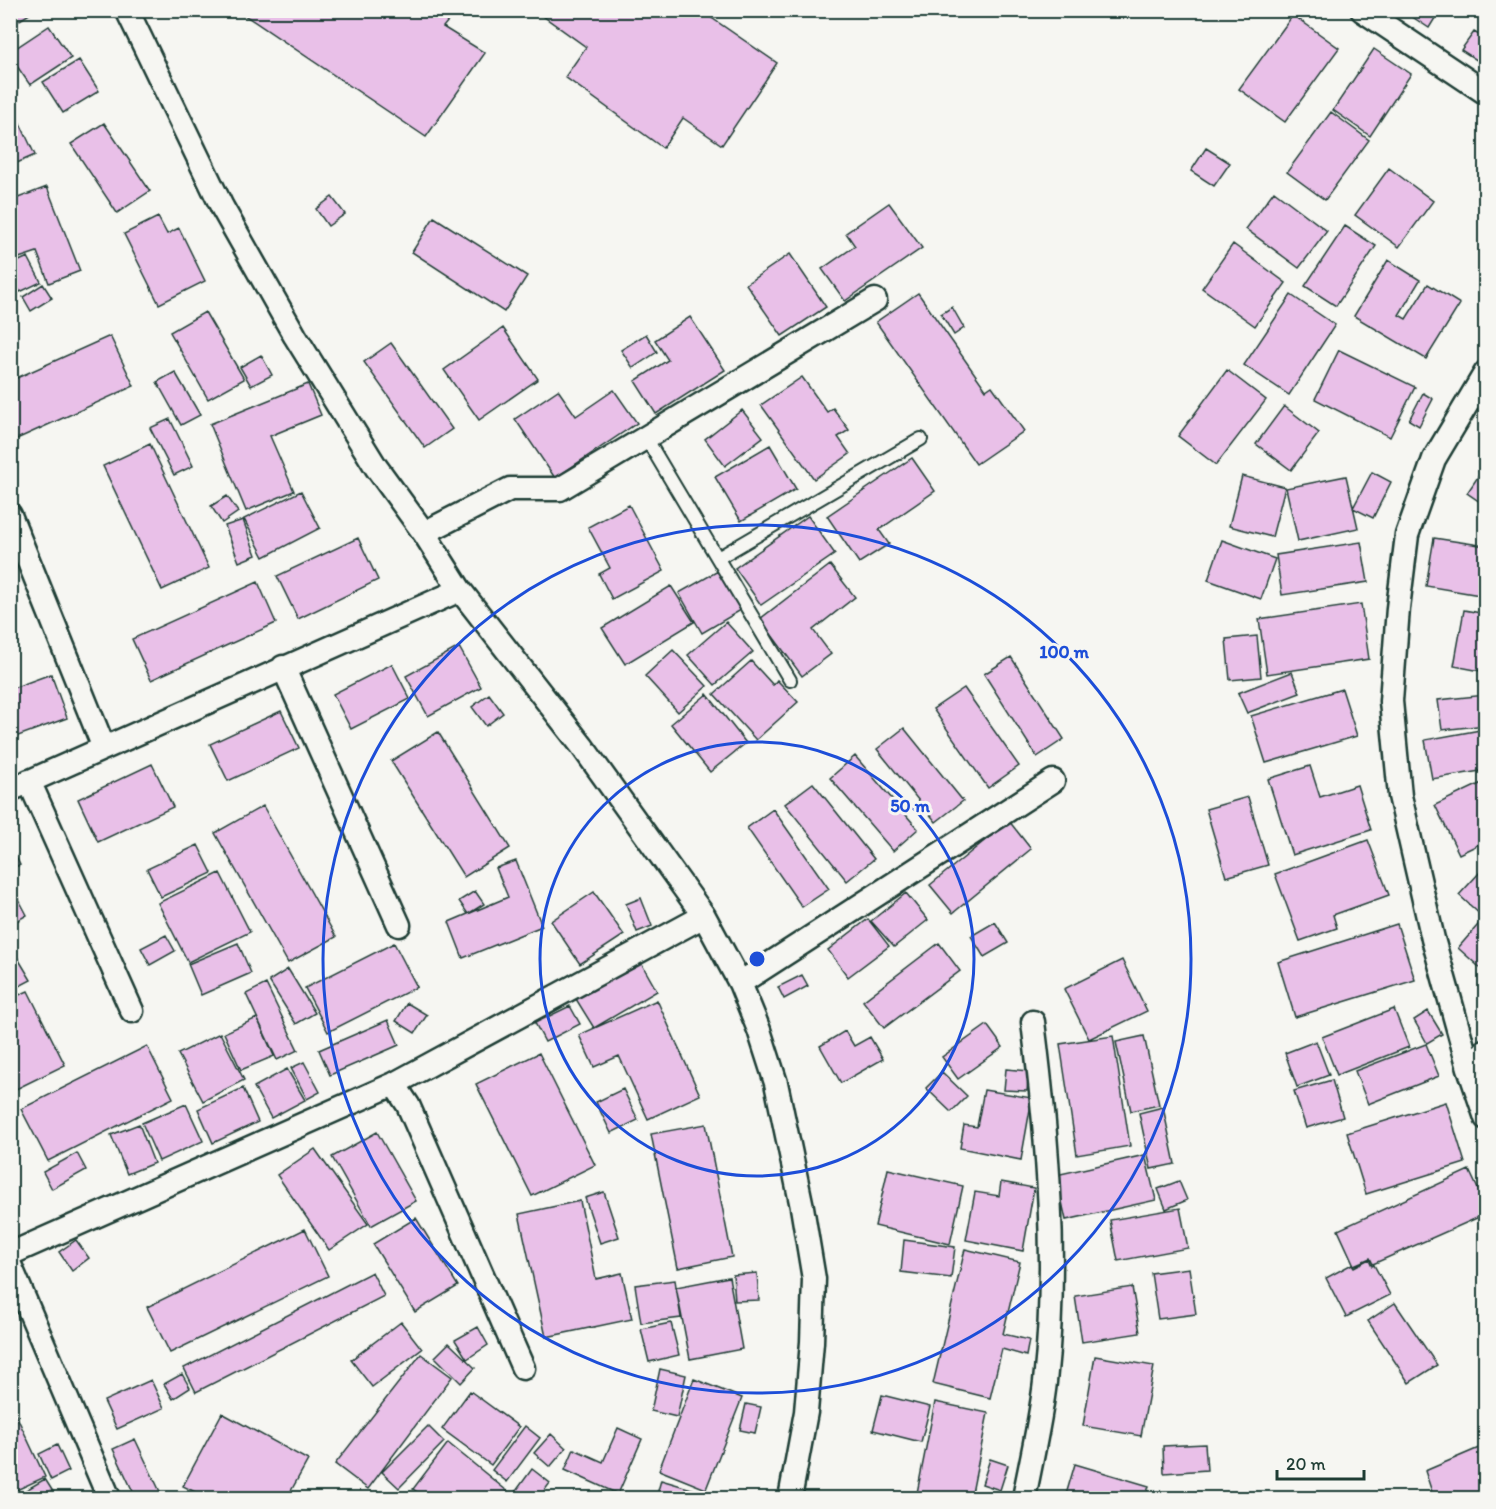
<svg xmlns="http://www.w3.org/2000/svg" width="1496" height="1509" viewBox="0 0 1496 1509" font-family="Itim,sans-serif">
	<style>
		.building { fill: #e9c0e8; stroke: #1f3d34; stroke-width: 1.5 }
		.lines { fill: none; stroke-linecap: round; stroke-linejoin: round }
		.lane-casing { stroke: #1f3d34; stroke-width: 16 }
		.street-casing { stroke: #1f3d34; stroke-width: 27 }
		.lane { stroke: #f6f6f2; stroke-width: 12 }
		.street { stroke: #f6f6f2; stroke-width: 22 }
		.ring { fill: none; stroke: #1d4ed8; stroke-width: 3 }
		.centre { fill: #1d4ed8; stroke: #f6f6f2; stroke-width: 3 }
		.ring-label { font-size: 18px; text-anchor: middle; font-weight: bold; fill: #1d4ed8; stroke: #f6f6f2; stroke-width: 6; stroke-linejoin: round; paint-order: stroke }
	</style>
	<rect width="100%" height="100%" fill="#f6f6f2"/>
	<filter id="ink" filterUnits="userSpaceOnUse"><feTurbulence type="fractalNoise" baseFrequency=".0167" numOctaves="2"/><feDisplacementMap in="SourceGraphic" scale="12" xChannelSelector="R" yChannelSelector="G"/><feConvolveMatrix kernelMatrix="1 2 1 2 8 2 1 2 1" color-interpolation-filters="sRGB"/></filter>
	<g filter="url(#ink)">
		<path class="building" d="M10 10H36L15 23 10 16Z
			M246 10H457L443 27 485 53 426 137 243 14Z
			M547 10H700L777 63 722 145 683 118 663 148 565 77 586 47 543 16Z
			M1402 10H1440L1429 28Z
			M1293 15 1339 48 1285 122 1239 89Z
			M49 26 71 58 30 85 10 56V52Z
			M1474 32 1486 39V66L1461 50Z
			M1374 49 1411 74 1370 136 1333 110Z
			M79 60 99 91 63 113 43 82Z
			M10 102 35 155 10 166Z
			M1331 112 1369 140 1325 200 1287 172Z
			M104 123 150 191 117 213 71 144Z
			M1206 148 1230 163 1214 186 1191 171Z
			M1389 168 1433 201 1399 247 1355 215Z
			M47 187 80 271 49 283 37 252 10 261V201Z
			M1274 191 1327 231 1299 268 1246 229Z
			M332 197 345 214 328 226 316 209Z
			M889 203 922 248 845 301 822 269 855 246 846 233Z
			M158 217 167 234 179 228 205 281 159 304 124 234Z
			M434 217 527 276 504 312 412 252Z
			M1345 226 1376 246 1336 306 1305 286Z
			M1233 244 1286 283 1255 326 1202 288Z
			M790 254 826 307 782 336 746 284Z
			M28 257 41 282 20 292 10 273V265Z
			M1388 260 1420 280 1399 315 1406 319 1428 284 1460 304 1426 359 1354 316Z
			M43 284 52 298 31 311 23 297Z
			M918 293 986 390 992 386 1024 431 976 464 876 322Z
			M1291 295 1335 325 1289 395 1244 365Z
			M952 307 964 328 954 335 941 314Z
			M205 312 244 379 208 399 170 332Z
			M690 317 725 370 656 414 635 381 668 360 655 340Z
			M503 328 538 379 479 420 444 370Z
			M646 334 657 352 633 368 621 350Z
			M110 336 134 386 10 442V381Z
			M391 343 452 429 425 448 364 362Z
			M1339 350 1415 387 1390 437 1315 399Z
			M261 355 272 375 251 386 240 367Z
			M1227 370 1266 400 1216 465 1178 436Z
			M175 372 200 415 181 425 157 382Z
			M802 377 827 412 833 408 849 430 838 437 850 454 814 479 761 405Z
			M308 384 321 415 270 436 294 491 246 511 210 424Z
			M558 390 576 416 614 390 637 423 555 478 515 419Z
			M1423 393 1433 399 1419 426 1409 420Z
			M1284 406 1319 433 1291 470 1256 444Z
			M742 410 763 437 725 466 705 439Z
			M170 419 193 466 174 475 150 428Z
			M150 444 209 568 162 590 103 466Z
			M770 445 796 489 741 521 715 477Z
			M912 458 935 491 879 530 889 544 859 563 827 516Z
			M1486 465V506L1467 493Z
			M1372 472 1391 482 1373 518 1353 508Z
			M1242 476 1285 487 1272 537 1229 526Z
			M1346 476 1358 528 1298 541 1286 488Z
			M301 491 320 528 264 557 244 519Z
			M227 496 238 512 222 523 211 506Z
			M629 505 664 571 612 599 599 574 610 568 588 527Z
			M808 516 835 554 761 605 735 568Z
			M243 520 256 555 239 562 225 526Z
			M358 538 378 580 298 619 277 576Z
			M1434 538 1486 546V596L1426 586Z
			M1222 540 1275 559 1261 599 1208 580Z
			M1361 542 1368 582 1282 595 1276 555Z
			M830 565 855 597 813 630 831 654 802 676 760 619Z
			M718 571 741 610 702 633 679 593Z
			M258 582 276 623 151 680 132 639Z
			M671 586 694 622 625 664 602 628Z
			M1361 604 1369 659 1267 674 1259 619Z
			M1464 610 1486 614V672L1454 666Z
			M726 622 753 652 715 685 688 655Z
			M1257 636 1261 677 1230 680 1226 639Z
			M459 647 481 687 428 716 406 676Z
			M673 650 707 686 678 712 645 676Z
			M1011 657 1064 739 1037 757 984 674Z
			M751 661 773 685 777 680 798 702 756 740 714 694Z
			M392 664 410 699 351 729 333 694Z
			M1292 672 1300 693 1247 713 1238 693Z
			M51 674 67 718 10 739V689Z
			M964 688 1019 766 988 788 933 709Z
			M1342 689 1357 736 1266 763 1251 716Z
			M489 694 503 713 486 726 472 707Z
			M707 694 746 743 710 772 671 724Z
			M1486 695V725L1442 730 1438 700Z
			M281 711 299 748 228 781 210 744Z
			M904 728 963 801 936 822 877 749Z
			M1486 729V770L1432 779 1425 740Z
			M438 732 510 848 464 877 391 761Z
			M855 756 918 829 893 851 830 778Z
			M152 764 173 807 98 842 78 799Z
			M1310 766 1320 797 1357 785 1371 830 1292 855 1268 779Z
			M1486 781V841L1459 854 1435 805Z
			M813 783 874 859 847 881 785 804Z
			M1248 797 1268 865 1226 877 1206 809Z
			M263 806 336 937 288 963 215 833Z
			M773 809 829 889 802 907 747 828Z
			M1009 821 1031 849 953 913 930 885Z
			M1368 840 1389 895 1333 915 1337 928 1300 941 1275 874Z
			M10 845 20 865 10 869Z
			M198 845 212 873 161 897 147 869Z
			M516 861 542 926 463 958 449 922 508 897 496 868Z
			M1481 871 1486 874V973L1458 948 1484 918 1459 895Z
			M220 873 250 932 188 962 158 903Z
			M475 891 484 904 468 914 459 901Z
			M594 892 624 935 580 964 551 921Z
			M906 893 928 920 894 947 871 921Z
			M17 896 27 915 10 925V899Z
			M641 898 652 926 637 932 626 904Z
			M868 919 889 946 848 977 828 950Z
			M995 922 1008 943 984 957 971 936Z
			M1397 924 1415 980 1295 1017 1278 962Z
			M166 935 175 951 150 965 141 948Z
			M238 943 251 973 201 995 188 964Z
			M394 943 417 987 328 1032 305 988Z
			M939 943 960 971 884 1028 863 1001Z
			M10 945 31 980 10 991Z
			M1122 960 1147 1011 1089 1039 1064 989Z
			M640 961 657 991 594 1028 576 999Z
			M288 969 315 1013 296 1024 269 981Z
			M802 975 808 986 784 999 778 987Z
			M266 984 298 1050 277 1060 246 994Z
			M28 991 65 1065 12 1091 10 999Z
			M657 1000 700 1095 648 1119 619 1056 594 1067 579 1035Z
			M407 1003 427 1015 415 1033 396 1021Z
			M570 1006 580 1024 545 1042 535 1023Z
			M1394 1009 1409 1047 1337 1075 1322 1037Z
			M1428 1011 1442 1034 1427 1043 1414 1020Z
			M257 1018 274 1056 241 1070 224 1033Z
			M388 1020 399 1045 330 1075 319 1050Z
			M987 1025 1003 1047 958 1079 942 1057Z
			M845 1031 854 1046 870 1037 883 1059 841 1083 820 1046Z
			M220 1033 244 1080 203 1101 178 1054Z
			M1113 1036 1130 1146 1077 1155 1060 1044Z
			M1144 1036 1159 1105 1131 1111 1116 1042Z
			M1316 1041 1329 1075 1297 1087 1285 1053Z
			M1426 1044 1439 1076 1368 1104 1355 1071Z
			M147 1046 173 1098 48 1161 21 1109Z
			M539 1053 595 1165 532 1196 476 1084Z
			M304 1062 320 1092 307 1099 291 1068Z
			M287 1069 305 1100 271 1118 254 1087Z
			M1006 1069 1029 1071 1027 1091 1004 1090Z
			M942 1072 967 1096 951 1112 926 1088Z
			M1332 1080 1343 1117 1306 1128 1294 1091Z
			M243 1088 258 1122 213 1143 198 1109Z
			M623 1089 638 1120 611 1133 596 1102Z
			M984 1090 1032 1098 1021 1160 960 1148 964 1125 977 1127Z
			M1446 1102 1465 1163 1366 1194 1347 1133Z
			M186 1104 203 1141 159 1161 142 1123Z
			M1163 1107 1175 1164 1151 1169 1139 1113Z
			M139 1124 154 1163 127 1174 111 1135Z
			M706 1124 732 1257 678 1268 651 1134Z
			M377 1132 416 1201 371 1226 332 1157Z
			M315 1149 368 1224 329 1250 277 1175Z
			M77 1153 86 1170 52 1189 43 1172Z
			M1145 1155 1156 1200 1066 1220 1056 1175Z
			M888 1169 963 1186 950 1244 875 1226Z
			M1469 1170 1486 1206V1214L1373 1264 1370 1258 1354 1265 1338 1230Z
			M1179 1181 1187 1200 1166 1209 1158 1189Z
			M1001 1182 1034 1188 1023 1251 966 1240 975 1192 999 1196Z
			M604 1192 619 1237 600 1243 585 1198Z
			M580 1201 596 1279 622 1273 632 1319 546 1337 519 1214Z
			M1180 1208 1188 1248 1118 1261 1110 1220Z
			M416 1218 458 1286 415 1312 373 1244Z
			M305 1229 328 1276 170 1353 147 1307Z
			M76 1240 89 1258 72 1271 59 1252Z
			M904 1240 955 1247 951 1278 901 1272Z
			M965 1249 1020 1262 1003 1334 1029 1340 1026 1356 1002 1349 990 1398 933 1384Z
			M1369 1259 1372 1266 1374 1265 1390 1295 1346 1317 1326 1278 1352 1264 1354 1267Z
			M1189 1268 1196 1314 1158 1319 1151 1273Z
			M372 1272 384 1296 196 1392 184 1368Z
			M757 1273 759 1300 735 1301 733 1275Z
			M729 1277 742 1349 690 1359 676 1287Z
			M675 1280 681 1318 641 1323 635 1285Z
			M1132 1287 1140 1333 1082 1342 1075 1296Z
			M1395 1303 1437 1365 1409 1383 1368 1321Z
			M401 1322 422 1349 372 1387 351 1360Z
			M671 1323 679 1355 649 1362 641 1329Z
			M478 1327 488 1345 467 1359 455 1340Z
			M449 1343 475 1368 461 1383 435 1357Z
			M421 1354 452 1377 368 1489 335 1464Z
			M1095 1356 1154 1366 1141 1436 1083 1426Z
			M660 1369 686 1375 677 1417 651 1411Z
			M182 1374 190 1388 173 1399 164 1384Z
			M694 1379 742 1398 706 1489 659 1470Z
			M151 1380 164 1408 117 1429 104 1401Z
			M470 1391 519 1427 491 1465 442 1429Z
			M882 1395 930 1407 921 1442 873 1430Z
			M10 1402 45 1477 10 1493Z
			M935 1402 988 1413 971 1498H916Z
			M746 1404 761 1407 755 1433 740 1430Z
			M222 1413 308 1460 287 1498H207L183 1486Z
			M428 1426 444 1442 399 1488 382 1472Z
			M525 1426 540 1438 507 1482 492 1470Z
			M618 1428 642 1439 618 1494 565 1470 574 1449 603 1462Z
			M551 1434 566 1448 550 1467 534 1453Z
			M135 1439 163 1498H136L113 1449Z
			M448 1443 512 1495 509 1498H426L413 1489Z
			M1205 1444 1207 1470 1164 1473 1163 1446Z
			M57 1445 69 1471 51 1480 39 1454Z
			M1486 1445V1497L1434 1498 1425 1471Z
			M990 1459 1008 1465 1000 1490 982 1484Z
			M1075 1464 1149 1486 1145 1498H1065Z
			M532 1469 550 1483 539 1498H511Z
			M45 1479 57 1498H12Z
			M661 1480 712 1495 711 1498H656Z"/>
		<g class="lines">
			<g class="lane-casing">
				<path id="lane" d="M646 438 790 680
					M718 558 921 439"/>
			</g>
			<g class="street-casing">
				<path id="street" d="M127 10 222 207 295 336 376 467 424 533 460 590 582 746 704 916 740 983 759 1030 776 1083 802 1207 814 1279 812 1342 806 1412 790 1498
					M1362 10 1486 93
					M1486 372 1434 459 1407 535 1398 608 1391 701 1400 796 1433 939 1469 1068 1486 1118
					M10 515 104 748
					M424 533 510 489H560L875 300
					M283 667 399 925
					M29 781 132 1011
					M10 790 460 590
					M740 983 1053 781
					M1469 1068 1486 1050
					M394 1084 408 1105 523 1368
					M10 1254 394 1084 704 916
					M10 1265 109 1498
					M1024 1498C1031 1462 1041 1418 1045 1382 1058 1262 1048 1141 1033 1022"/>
			</g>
			<use href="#lane" class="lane"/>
			<use href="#street" class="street"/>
		</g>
	</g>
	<g class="ring">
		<circle cx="757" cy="959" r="217"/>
		<circle cx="757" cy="959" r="434"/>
	</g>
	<circle cx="757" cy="959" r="9" class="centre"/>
	<g class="ring-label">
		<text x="1064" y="658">100 m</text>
		<text x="910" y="812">50 m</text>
	</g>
	<rect width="1496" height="1509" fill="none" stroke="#f6f6f2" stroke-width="36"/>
	<rect x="18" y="18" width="1460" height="1473" fill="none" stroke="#1f3d34" stroke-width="2" filter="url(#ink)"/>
	<path d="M1277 1470v9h87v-9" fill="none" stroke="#1f3d34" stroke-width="3"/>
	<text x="1286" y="1470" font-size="18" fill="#1f3d34" stroke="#f6f6f2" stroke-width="4.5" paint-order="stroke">20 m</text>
</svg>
